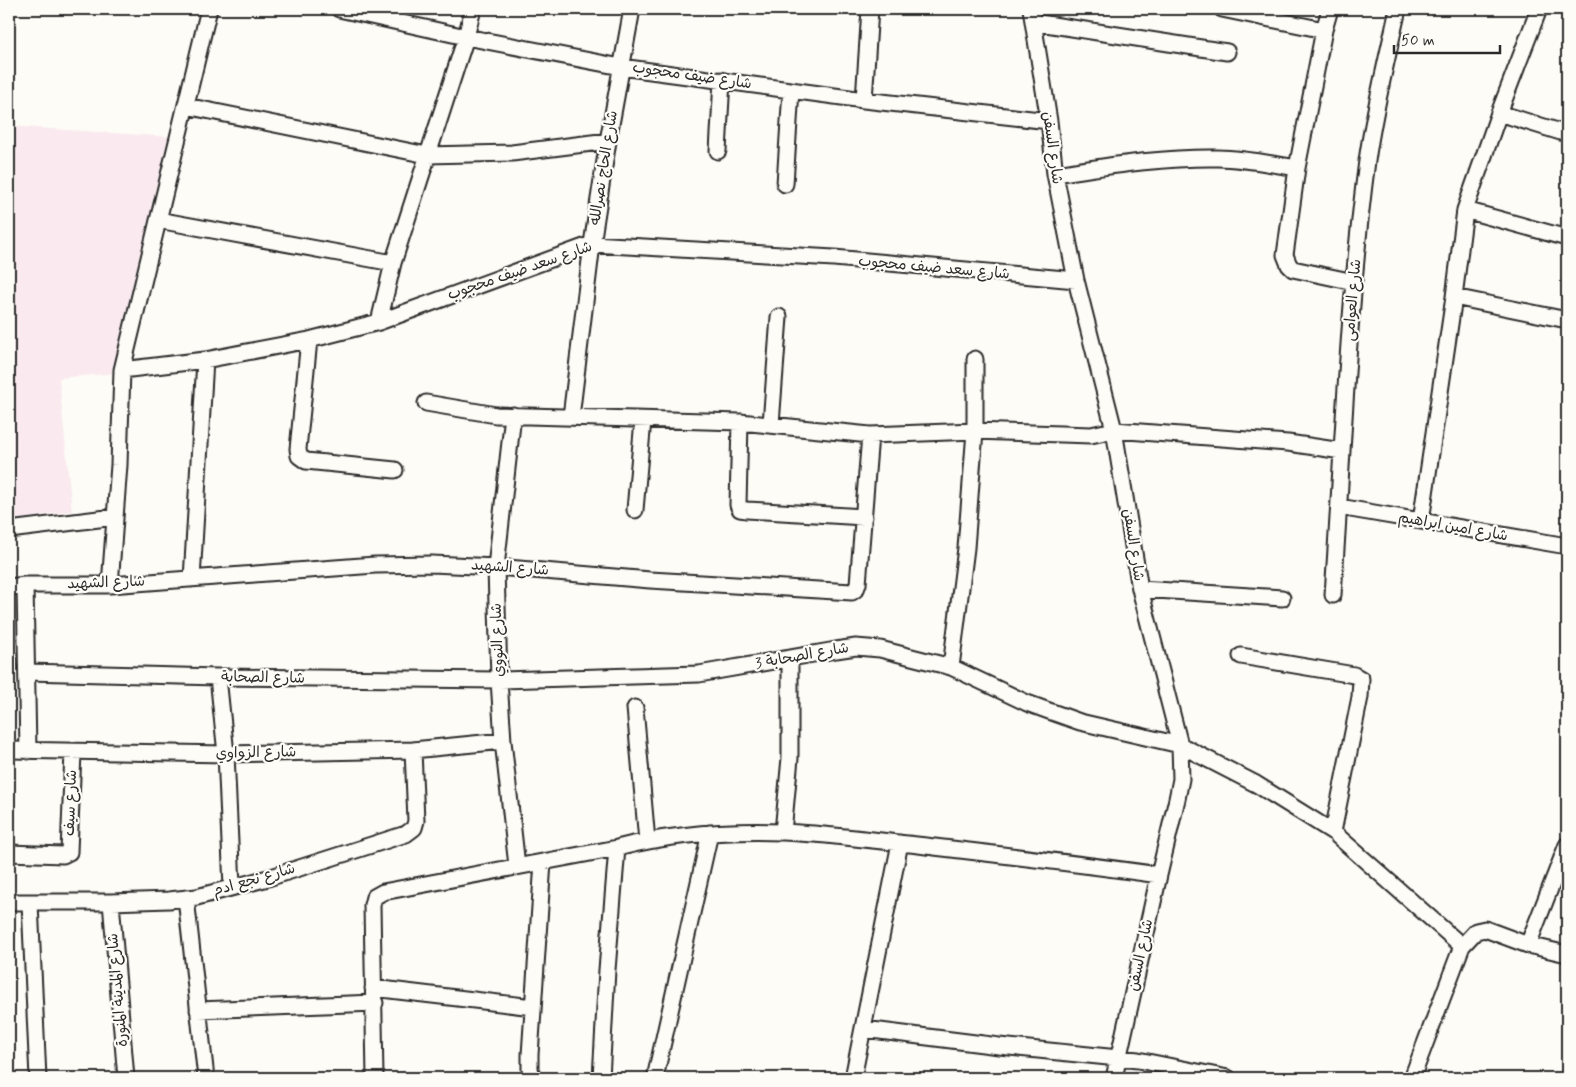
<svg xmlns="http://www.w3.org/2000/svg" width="1576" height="1087" viewBox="0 0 1576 1087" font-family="Mynerve,'Playpen Sans Arabic',sans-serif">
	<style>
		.built { fill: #faeaef }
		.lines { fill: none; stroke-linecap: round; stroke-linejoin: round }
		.minor-casing { stroke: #2b2b2b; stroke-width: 19 }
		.minor { stroke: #fdfcf7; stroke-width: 15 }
		.labels { text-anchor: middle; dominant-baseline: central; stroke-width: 4.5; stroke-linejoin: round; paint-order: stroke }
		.street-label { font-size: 15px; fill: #2b2b2b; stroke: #fdfcf7 }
	</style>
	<rect width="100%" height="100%" fill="#fdfcf7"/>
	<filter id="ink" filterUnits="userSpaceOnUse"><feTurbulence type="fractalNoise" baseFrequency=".02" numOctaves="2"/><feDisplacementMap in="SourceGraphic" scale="10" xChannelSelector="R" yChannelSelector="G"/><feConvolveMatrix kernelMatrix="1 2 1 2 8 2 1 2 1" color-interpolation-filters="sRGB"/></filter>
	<g filter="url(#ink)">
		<path class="built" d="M9 126 172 137 119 373 59 378 72 511 9 521Z"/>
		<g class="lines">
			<g class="minor-casing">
				<path id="minor" d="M339 9 466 37 621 67 864 100 1049 121
					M1031 9 1049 121 1055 174 1076 280 1114 430 1140 589 1180 745 1181 779 1177 799 1159 875 1114 1078
					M1222 9 1324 30
					M1330 9 1324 30 1297 168 1285 255 1289 265 1293 269 1354 282
					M1033 22 1227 52
					M864 100 870 9
					M186 106 427 155 512 153 608 141
					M1499 113 1567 134
					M718 151 722 80
					M1055 174C1109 166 1163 157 1218 158 1244 158 1271 164 1297 168
					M785 184 791 90
					M1465 210 1567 238
					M158 220 393 263
					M1454 297 1567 320
					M379 322 393 263 466 37 473 9
					M309 340 298 449 299 456 306 461 395 470
					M122 370 205 360 309 340 379 322 592 244 834 258 1076 280
					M426 403 496 415 740 422 870 435 975 431 1091 435 1114 430 1288 443 1342 451
					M513 415 496 567 499 680 503 741 517 866
					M571 417 592 244 608 141 632 9
					M740 422 738 505 740 509 747 510 864 517
					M771 424 779 317
					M1339 507 1567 546
					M635 510 643 420
					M1421 521 1454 297 1465 210 1499 113 1539 9
					M9 530 115 517
					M192 579 205 360
					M25 585 28 751
					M110 585 119 465 122 370 209 9
					M9 587 25 585H110L375 565 432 564 496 567 650 580 852 592 856 589 858 584 870 435
					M1140 589 1282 598
					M1333 595C1343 450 1348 305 1367 161 1374 110 1387 59 1398 9
					M1241 656 1354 675 1361 679 1360 697 1333 832
					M951 667 966 548 975 431V359
					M27 672 218 677 499 680 699 674 836 650 856 647 880 649 951 667 1027 703 1049 711 1080 722 1180 745 1256 784 1333 832 1462 946
					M218 677 226 754 232 887
					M635 708 647 841
					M9 750 226 754 413 750 503 741
					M783 832 790 758V658
					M9 853 63 855 69 852 73 752
					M186 898 206 1078
					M9 902H111L169 900 197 897 268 878 406 834 414 828 416 821 413 750
					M111 902 126 1078
					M30 903 38 1078
					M1528 945 1567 845
					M373 988 533 1007
					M198 1010 375 1003
					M864 1029 999 1046 1138 1060 1228 1078
					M375 1078 372 905 374 897 383 892 617 848C671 834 727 830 783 832 830 834 879 841 926 846 1003 855 1081 864 1159 875
					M533 1078 530 1069V1055L543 862
					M601 1078 607 970 617 848
					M655 1078 710 833
					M853 1078 900 843
					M1412 1078 1462 946 1476 931 1485 929 1528 945 1567 954"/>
			</g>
			<use href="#minor" class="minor"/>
		</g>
	</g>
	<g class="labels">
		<g class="street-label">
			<text transform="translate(692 76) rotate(8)">شارع ضيف محجوب</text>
			<text transform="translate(1052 148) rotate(82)">شارع السفن</text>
			<text transform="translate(604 168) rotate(-81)">شارع الحاج نصرالله</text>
			<text transform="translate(934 268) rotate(5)">شارع سعد ضيف محجوب</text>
			<text transform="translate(520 271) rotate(-19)">شارع سعد ضيف محجوب</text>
			<text transform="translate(1353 300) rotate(-85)">شارع العوامى</text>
			<text transform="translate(1453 527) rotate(10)">شارع امين ابراهيم</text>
			<text transform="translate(1133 545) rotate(81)">شارع السفن</text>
			<text transform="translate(510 568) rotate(4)">شارع الشهيد</text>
			<text transform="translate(106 583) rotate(-2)">شارع الشهيد</text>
			<text transform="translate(498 640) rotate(-92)">شارع النووي</text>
			<text transform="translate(802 656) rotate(-10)">شارع الصحابة 3</text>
			<text transform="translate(263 678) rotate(1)">شارع الصحابة</text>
			<text transform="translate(256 753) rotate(-1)">شارع الزواوي</text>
			<text transform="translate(71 803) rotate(-88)">شارع سيف</text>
			<text transform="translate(254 880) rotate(-16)">شارع نجع ادم</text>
			<text transform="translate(1141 955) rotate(-78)">شارع السفن</text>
			<text transform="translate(118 990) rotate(-95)">شارع المدينة المنورة</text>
		</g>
	</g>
	<rect width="1576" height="1087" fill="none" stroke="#fdfcf7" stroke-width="30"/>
	<rect x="15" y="15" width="1546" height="1057" fill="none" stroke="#2b2b2b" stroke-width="2" filter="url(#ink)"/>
	<path d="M1394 45v8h106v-8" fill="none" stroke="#2b2b2b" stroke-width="2.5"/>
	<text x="1401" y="45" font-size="15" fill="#2b2b2b" stroke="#fdfcf7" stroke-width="4" paint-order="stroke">50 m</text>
</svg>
